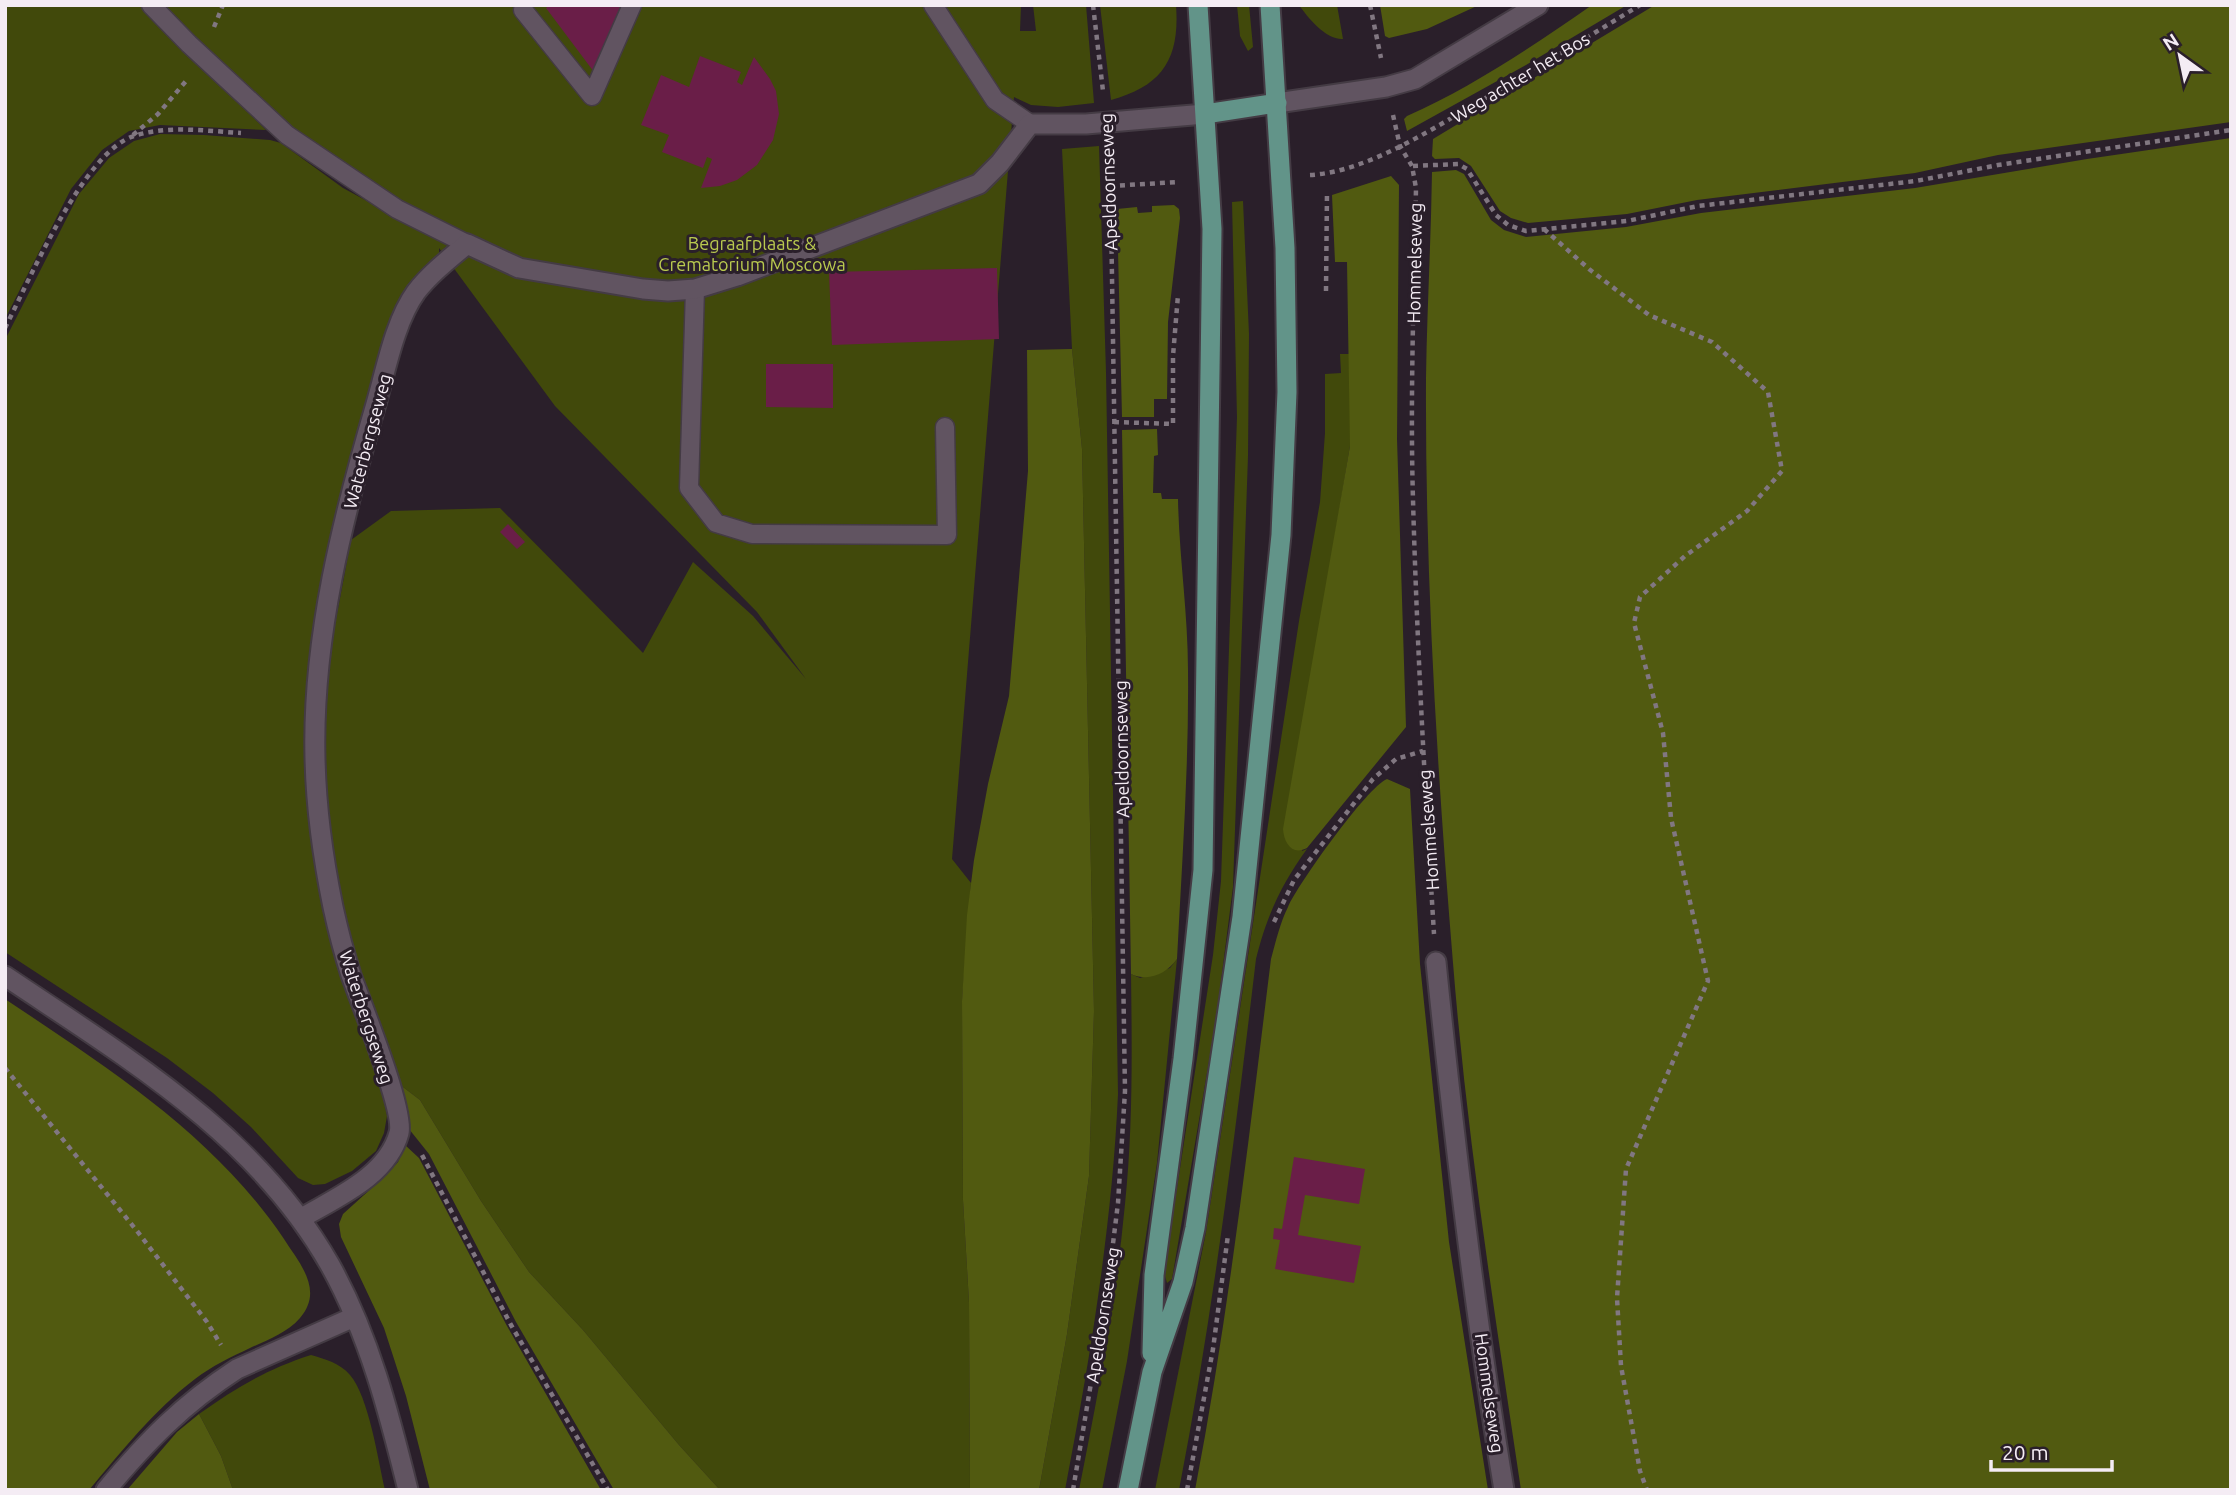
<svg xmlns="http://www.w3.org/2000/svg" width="2236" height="1495" viewBox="0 0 2236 1495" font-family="Ubuntu,sans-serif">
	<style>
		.green { fill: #41490b }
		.forest { fill: #515a10 }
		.building { fill: #6a1e48 }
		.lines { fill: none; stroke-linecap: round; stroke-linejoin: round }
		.service-casing { stroke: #443b44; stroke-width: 21 }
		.minor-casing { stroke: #443b44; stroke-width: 23 }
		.primary-casing { stroke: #443b44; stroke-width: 23 }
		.path { stroke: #817781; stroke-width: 4.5; stroke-dasharray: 5 5; stroke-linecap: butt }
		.service { stroke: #615461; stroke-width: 18 }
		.minor { stroke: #615461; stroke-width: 19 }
		.primary { stroke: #629489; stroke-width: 19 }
		.labels { text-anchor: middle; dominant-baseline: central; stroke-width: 6; stroke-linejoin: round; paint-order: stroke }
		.street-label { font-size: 18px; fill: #f4ecf4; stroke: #2a1f2a }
		.park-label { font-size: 18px; fill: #b9ca4f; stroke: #2a1f2a }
	</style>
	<rect width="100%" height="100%" fill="#2a1f2a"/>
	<path class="green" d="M5 5H139L266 130 160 125 129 131 102 150 71 189 5 319Z
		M163 5H1021L1020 31H1036L1033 5H1086L1094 103 1058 107 1031 105 1014 97 952 859 971 883 962 1001 963 1200 969 1302 970 1490H720L679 1445 583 1330 529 1272 481 1201 420 1100 399 1084 358 969 333 858 327 811 325 707 329 656 351 540 391 511 500 508 643 653 693 562 753 616 806 679 757 612 555 406 439 248V255L388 328 357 432 334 533 312 655 342 975 382 1090 387 1116 384 1133 376 1151 352 1171 325 1184 313 1185 298 1178 251 1127 213 1093 167 1058 5 952V340L79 194 109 158 134 141 160 134 204 135 270 140 281 143 343 188 428 234 407 204 355 174 297 131 238 78Z
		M1100 5H1176C1180 58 1163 86 1111 100Z
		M1237 5H1249L1253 47 1248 51 1240 36Z
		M1299 5H1337L1343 39C1326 40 1308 18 1299 5Z
		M1099 146 1106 372 1118 1094C1112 1227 1090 1359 1065 1490H1039L1067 1334 1089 1176 1094 1011 1082 449 1072 349 1062 149Z
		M1243 201 1249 334 1248 456 1233 887 1216 1020 1172 1279 1167 1283 1165 1276 1170 1233 1213 955 1221 881 1237 417 1232 202Z
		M1340 354H1350V446L1331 560 1302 851 1307 849C1281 885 1267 915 1256 959 1235 1136 1213 1314 1179 1490H1155L1206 1232 1299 621 1320 502 1325 433V374L1341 373Z
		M1177 959 1157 1163 1127 1361 1102 1490H1079C1098 1395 1116 1300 1125 1204 1133 1128 1132 1051 1131 974L1140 978 1170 968Z
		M311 1355C325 1359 340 1363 350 1375 369 1397 378 1460 385 1490H233L221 1456 199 1414C236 1388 267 1369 311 1355Z"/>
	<path class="forest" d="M1380 5H1479L1427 29 1389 38 1385 36Z
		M1592 5H1627L1526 65 1407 131 1404 119 1407 116C1472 87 1533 46 1592 5Z
		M1655 5H2231V122L1998 155 1915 173 1697 200 1627 214 1528 223 1511 218 1500 211 1471 166 1459 158 1435 159 1432 156 1433 139Z
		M2231 138V1490H1521C1495 1315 1467 1139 1453 963 1437 769 1425 573 1426 378 1427 310 1431 241 1432 172L1456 170 1464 174 1491 220 1504 230 1526 237 1626 227 1701 213 1915 188 2087 159Z
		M1391 176 1399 185 1397 439 1406 727 1307 848C1292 856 1284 843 1283 829L1350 446 1347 262H1335L1332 195Z
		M1174 205 1179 209 1180 218 1168 322 1167 399H1154V417H1122L1117 209 1137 207 1138 213 1152 212V206Z
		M1072 349 1082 449 1094 1011 1089 1176 1067 1334 1039 1490H970L969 1302 963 1200 962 1001 967 915 974 860 988 784 1009 696 1028 471 1027 350Z
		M1157 429 1158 455 1154 456 1153 493H1161L1162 499H1178C1179 556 1188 613 1188 670 1189 766 1182 863 1177 959 1166 974 1149 982 1131 974L1122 430Z
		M1387 779 1410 789 1420 964 1449 1242 1488 1490H1195C1229 1314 1249 1136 1271 959 1276 941 1280 923 1288 907 1298 884 1367 787 1387 779Z
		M5 999C107 1067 214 1135 284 1239 300 1264 324 1290 300 1318 287 1333 267 1340 250 1348 231 1357 212 1366 195 1379 154 1410 122 1451 89 1490H5Z
		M399 1084 420 1100 481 1201 529 1272 583 1330 679 1445 720 1490H614L516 1322 429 1154 409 1129V1114Z
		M405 1145 419 1158 507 1326 601 1490H430L406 1396 384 1328 341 1237 339 1224 343 1214 385 1176 398 1162Z
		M199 1414 221 1456 233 1490H127L177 1432Z"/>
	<path class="building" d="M550 5H621L594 72 546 8Z
		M700 56 741 72 737 82 742 85 754 57 770 79 776 91 779 114 773 140 757 165 737 180 720 186 701 188 712 159 707 157 703 168 662 152 669 135 641 125 661 75 689 87Z
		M997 268 999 339 832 345 829 272Z
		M766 364H833V408L766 407Z
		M508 524 525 542 517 549 500 532Z
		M1294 1157 1365 1169 1359 1204 1305 1195 1298 1235 1361 1246 1354 1283 1275 1269 1280 1240 1273 1239 1274 1228 1282 1229Z"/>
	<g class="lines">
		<g class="service-casing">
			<path id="service" d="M151 5 189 44 287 135 397 209 467 244
				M933 5 995 100 1030 124
				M523 10 592 96 632 5
				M695 289 689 488 716 523 752 534 947 535 945 427"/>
		</g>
		<g class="minor-casing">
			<path id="minor" d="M1277 103 1386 87 1415 79 1538 5
				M1436 962C1454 1139 1475 1315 1504 1490
				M5 976C127 1058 256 1134 330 1265 369 1335 389 1413 408 1490
				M300 1219C335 1198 387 1177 399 1133 405 1111 361 1003 351 975 344 953 338 930 333 907 323 858 316 807 315 758 312 638 343 517 376 404 386 369 395 321 416 292 430 274 449 259 467 244L519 268 643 289 668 291 695 289 737 276 979 184 1000 163 1030 124H1086L1205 114
				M106 1490C147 1441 183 1404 237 1369L354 1317"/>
		</g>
		<g class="primary-casing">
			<path id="primary" d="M1205 114 1277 103
				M1152 1353 1154 1275 1183 1059 1203 870 1212 229 1198 5
				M1128 1490 1152 1372 1183 1282 1195 1228 1242 917 1281 535 1287 392 1285 248 1270 5"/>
		</g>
		<path class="path" d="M1093 5 1103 91
			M1370 5 1381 58
			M214 27 223 5
			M1393 115 1400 146 1412 166 1416 188C1414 292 1410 396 1413 500 1417 645 1425 789 1434 934
			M133 135 158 114 186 81
			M1413 166 1458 164 1467 169 1496 215 1508 225 1526 231 1627 221 1698 206 1916 181 1998 165 2231 130
			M1310 175C1369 172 1438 125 1489 96 1539 66 1590 36 1640 5
			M1110 186 1179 182
			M1544 229 1589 269 1649 315 1712 342 1768 392 1782 471 1747 511 1685 556 1640 597 1634 623 1663 733 1671 818 1708 981 1626 1169 1617 1298 1621 1366 1640 1471 1647 1490
			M1326 291 1327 191
			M5 328C29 281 84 151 134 136 168 125 206 131 241 133
			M1114 422 1173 424V356L1178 295
			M1274 922 1294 880 1373 779 1396 759 1423 751
			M5 1068 137 1231 207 1322 221 1345
			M422 1155 511 1325 608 1490
			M1073 1490 1109 1276 1118 1203 1125 1091 1110 152
			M1187 1490 1213 1349 1228 1235"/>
		<use href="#service" class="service"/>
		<use href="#minor" class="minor"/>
		<use href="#primary" class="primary"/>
	</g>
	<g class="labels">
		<g class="street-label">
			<text transform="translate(1520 77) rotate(-31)">Weg achter het Bos</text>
			<text transform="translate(1108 182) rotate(-92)">Apeldoornseweg</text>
			<text transform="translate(1414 263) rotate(-89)">Hommelseweg</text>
			<text transform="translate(367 441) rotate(-75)">Waterbergseweg</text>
			<text transform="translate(1121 749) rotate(-91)">Apeldoornseweg</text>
			<text transform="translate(1428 830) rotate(-94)">Hommelseweg</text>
			<text transform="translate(367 1017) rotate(72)">Waterbergseweg</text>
			<text transform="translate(1102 1315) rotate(-81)">Apeldoornseweg</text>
			<text transform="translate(1490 1393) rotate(82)">Hommelseweg</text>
		</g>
		<g class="park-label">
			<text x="752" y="243">Begraafplaats &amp;<tspan x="752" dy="21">Crematorium Moscowa</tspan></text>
		</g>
	</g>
	<rect width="2236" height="1495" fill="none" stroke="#f4ecf4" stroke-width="14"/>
	<g transform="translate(2180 56) rotate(327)" stroke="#2a1f2a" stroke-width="5" paint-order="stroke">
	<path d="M0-5L12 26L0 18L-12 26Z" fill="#f4ecf4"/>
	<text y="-10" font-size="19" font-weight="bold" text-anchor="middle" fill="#f4ecf4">N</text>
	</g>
	<path d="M1991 1460v10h121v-10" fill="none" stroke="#f4ecf4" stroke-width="3.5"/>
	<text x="2002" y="1460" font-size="21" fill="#f4ecf4" stroke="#2a1f2a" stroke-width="5" paint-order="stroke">20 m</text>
</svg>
